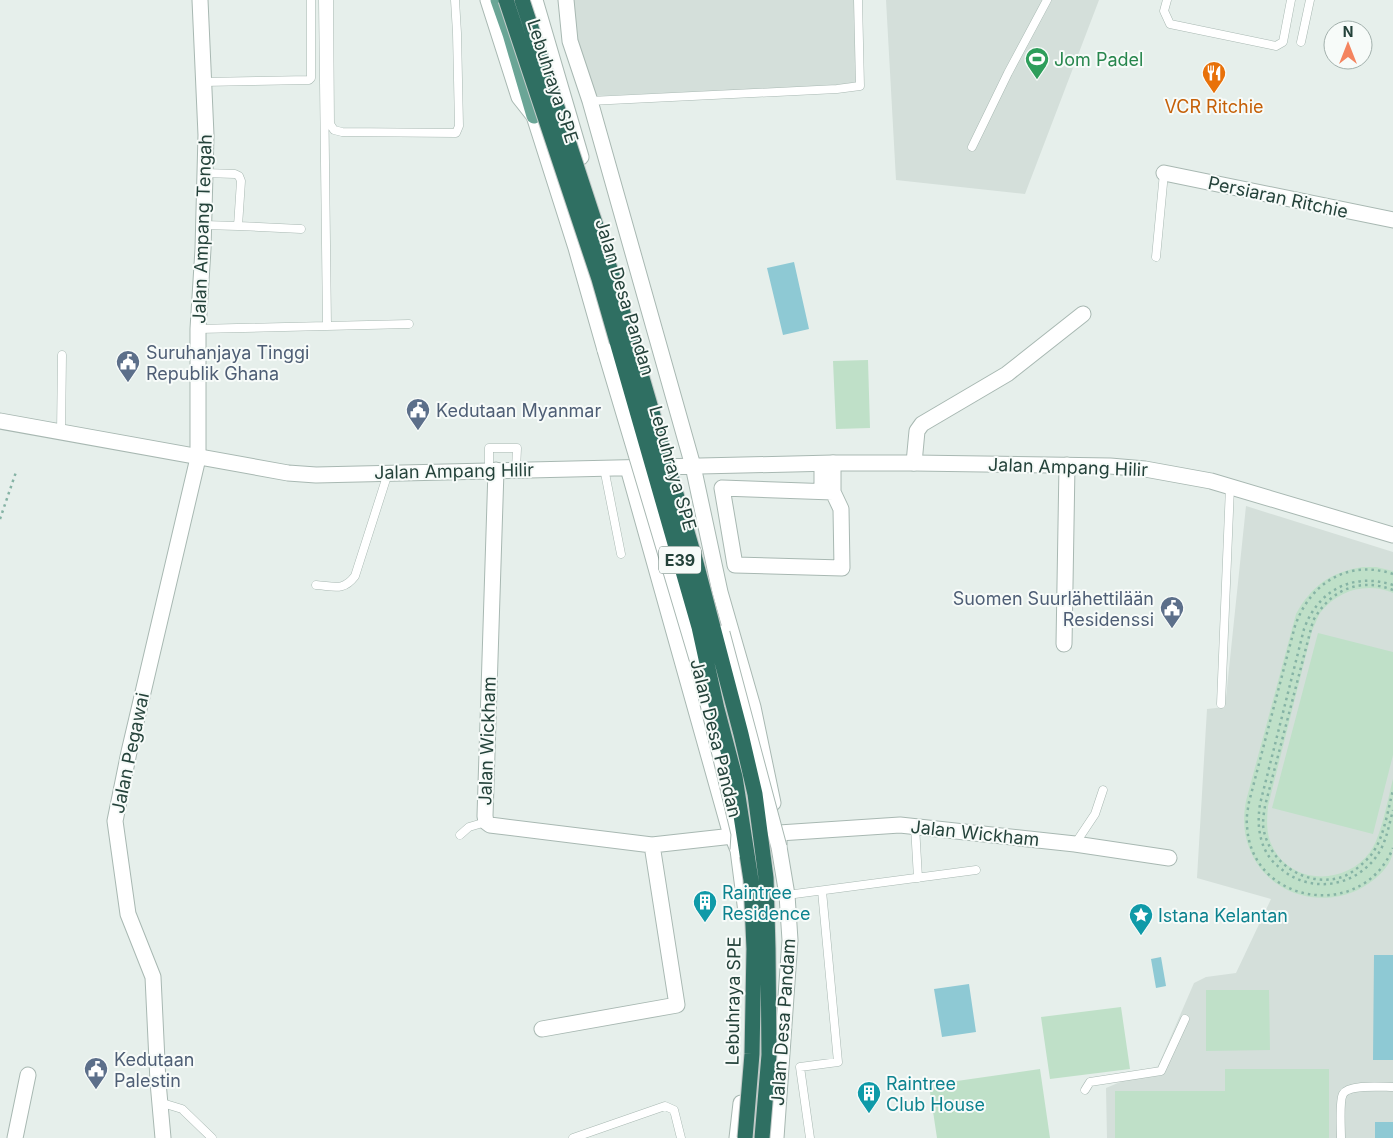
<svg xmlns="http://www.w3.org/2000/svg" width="1393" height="1138" viewBox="0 0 1393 1138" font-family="Inter,sans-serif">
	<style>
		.built { fill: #d4dfda }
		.green { fill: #bfe0c8 }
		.water { fill: #8ec9d4 }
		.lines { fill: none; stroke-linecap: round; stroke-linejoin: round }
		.service-casing { stroke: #a8b8b2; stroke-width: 9 }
		.minor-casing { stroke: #a8b8b2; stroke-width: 17 }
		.tertiary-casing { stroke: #a8b8b2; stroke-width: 17 }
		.primary-casing { stroke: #c2cac8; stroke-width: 17 }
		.path { stroke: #86b3a5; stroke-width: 2.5; stroke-dasharray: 2.5 4; stroke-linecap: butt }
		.service { stroke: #fff; stroke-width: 8 }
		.minor { stroke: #fff; stroke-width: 15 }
		.tertiary { stroke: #fff; stroke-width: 15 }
		.primary { stroke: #6aa596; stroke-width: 15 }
		.tertiary-bridge-casing { stroke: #a8b8b2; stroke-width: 17; stroke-linecap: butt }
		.motorway-bridge-casing { stroke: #c2cac8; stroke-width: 17; stroke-linecap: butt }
		.tertiary-bridge { stroke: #fff; stroke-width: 15 }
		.motorway-bridge { stroke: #2f6f62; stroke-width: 15 }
		.labels { text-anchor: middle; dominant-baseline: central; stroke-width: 4; stroke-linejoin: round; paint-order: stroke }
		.shield { fill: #f7fbf9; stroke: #637a73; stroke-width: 1 }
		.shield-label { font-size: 16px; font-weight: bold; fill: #24423a }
		.leisure-label { font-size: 18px; fill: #27864d; stroke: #f7fbf9; text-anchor: start }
		.street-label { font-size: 18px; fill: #24423a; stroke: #f7fbf9 }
		.food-label { font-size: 18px; fill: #c56008; stroke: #f7fbf9 }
		.service-label { font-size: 18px; fill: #4e5e75; stroke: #f7fbf9; text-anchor: start }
		.culture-label { font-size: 18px; fill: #0d838f; stroke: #f7fbf9; text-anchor: start }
	</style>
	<rect width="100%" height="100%" fill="#e6efeb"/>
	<path class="built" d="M572 0H854L857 82 834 86 594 96 576 40Z
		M886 0H1099L1025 194 896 180Z
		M1246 506 1393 552V1138H1107L1106 1088 1158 1066 1194 983 1206 977 1236 973 1271 899 1197 878 1207 709 1225 707Z"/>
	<path class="green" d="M868 360 870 428 836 429 833 361Z
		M1363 567H1376L1393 571V593C1367 582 1338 590 1320 613 1317 618 1315 625 1312 631L1268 806C1267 818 1266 829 1270 841 1286 884 1343 888 1370 852 1381 838 1388 798 1393 779 1393 797 1393 815 1393 833 1393 840 1393 849 1392 856 1389 867 1377 878 1368 884 1327 912 1268 896 1250 850 1243 834 1243 817 1246 801L1296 614C1312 585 1331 572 1363 567Z
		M1318 633 1393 652V755L1373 834 1272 808Z
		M1206 990H1269L1270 1050 1206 1051Z
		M1121 1007 1130 1069 1050 1079 1041 1017Z
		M1040 1069 1050 1138H937L929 1085Z
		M1225 1069H1329V1138H1115V1091H1225Z"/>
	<path class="water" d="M794 262 809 329 783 335 767 268Z
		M1374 955H1393V1060H1373Z
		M1161 957 1166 986 1156 988 1151 959Z
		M969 984 976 1032 942 1037 934 989Z
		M1375 1122H1393V1138H1375Z"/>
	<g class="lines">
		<g class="service-casing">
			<path id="service" d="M323 0 327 326
				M329 0 330 124 334 130 342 132 456 133 459 126 457 33 455 0
				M1167 0 1164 11 1170 24 1276 46 1283 42 1291 0
				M1301 42 1310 0
				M203 82 309 80 311 78V0
				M590 101 837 89 860 86 858 0
				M972 147 1008 73 1047 0
				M203 225 238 226 241 181 239 176 235 174 205 173
				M238 226 301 229
				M1156 257 1164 173
				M198 329 409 324
				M61 433 62 355
				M604 468 621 554
				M489 470V448H517L516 470
				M316 585C333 586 343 592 355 576L388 473
				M1221 704 1230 487
				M915 826 918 878
				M460 835 469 827 486 822
				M1075 844 1095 814 1103 790
				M787 895 976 870
				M1085 1090 1090 1082 1161 1071 1185 1019
				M159 1102 182 1109 212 1138
				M573 1138 665 1106 674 1110 681 1138
				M810 1138 800 1067 838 1062 822 891
				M1341 1138C1341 1129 1339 1101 1343 1094 1349 1084 1382 1087 1393 1087"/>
		</g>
		<g class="minor-casing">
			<path id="minor" d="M566 0 570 41 590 101 693 466
				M1164 173 1393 220
				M833 463V492
				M914 463 917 431 922 424 1007 374 1083 314
				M496 470 485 816 486 822 490 825 652 845 733 836
				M722 488 833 492 841 509 842 568 735 565Z
				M822 491V464
				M1064 644 1067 465
				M779 833 900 825 1075 844 1169 858
				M542 1029 677 1005 652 845
				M15 1138 28 1075
				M163 1138 158 1082 153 977 128 914 115 821 129 752 198 458V329L203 249 206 135 200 0"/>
		</g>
		<g class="tertiary-casing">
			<path id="tertiary" d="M488 0 519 97 534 116 576 248 605 350
				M535 0 581 157
				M0 421 288 473 316 475 833 463H914L1110 466 1145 469 1211 481 1393 535
				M693 466 720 592 753 707 773 803
				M628 468 729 828 738 850 746 912
				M737 1138 741 1103
				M776 1138 790 940 787 895 779 847V835"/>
		</g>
		<g class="primary-casing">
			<path id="primary" d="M498 0 510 34 534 116"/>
		</g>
		<path class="path" d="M0 519 16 472
			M1393 574C1348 559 1310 583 1295 626L1249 802C1248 809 1246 817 1247 825 1250 904 1362 923 1393 848
			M1393 585C1353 572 1318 590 1304 629L1260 804C1258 818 1258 829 1262 842 1265 852 1271 861 1279 867 1308 894 1353 888 1376 857 1386 844 1389 825 1393 810
			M1393 590C1359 577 1330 590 1313 621L1265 806C1264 812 1263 819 1263 825 1267 863 1308 890 1345 876 1355 871 1364 863 1371 855 1384 839 1388 809 1393 790"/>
		<use href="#service" class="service"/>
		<use href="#minor" class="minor"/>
		<use href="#tertiary" class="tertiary"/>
		<use href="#primary" class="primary"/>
		<g class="tertiary-bridge-casing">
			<path id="tertiary-bridge" d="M605 350 698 662 739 834 738 850
				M722 633 779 847"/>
		</g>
		<g class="motorway-bridge-casing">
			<path id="motorway-bridge" d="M506 0 599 279 699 627 717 709 735 777 751 880 754 949 752 1054 745 1138
				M522 0 612 275 695 559 741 734 755 794 766 878 768 949 769 1055 762 1138"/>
		</g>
		<use href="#tertiary-bridge" class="tertiary-bridge"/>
		<use href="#motorway-bridge" class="motorway-bridge"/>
	</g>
	<defs>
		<g id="stadium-pin" transform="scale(1.25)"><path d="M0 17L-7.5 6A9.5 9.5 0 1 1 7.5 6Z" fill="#2e9e5b" stroke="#f7fbf9"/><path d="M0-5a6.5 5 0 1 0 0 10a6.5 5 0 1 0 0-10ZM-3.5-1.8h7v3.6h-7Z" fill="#fff"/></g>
		<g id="restaurant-pin" transform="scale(1.25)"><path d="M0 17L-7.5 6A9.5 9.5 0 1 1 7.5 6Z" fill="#e8710a" stroke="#f7fbf9"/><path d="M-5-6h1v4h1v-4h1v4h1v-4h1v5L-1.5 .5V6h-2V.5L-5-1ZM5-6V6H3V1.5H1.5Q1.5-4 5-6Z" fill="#fff"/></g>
		<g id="civic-pin" transform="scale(1.25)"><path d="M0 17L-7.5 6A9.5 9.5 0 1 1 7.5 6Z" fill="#5c6f8a" stroke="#f7fbf9"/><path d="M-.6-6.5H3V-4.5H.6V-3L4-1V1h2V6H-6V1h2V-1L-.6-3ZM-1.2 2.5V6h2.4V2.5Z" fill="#fff"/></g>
		<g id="building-pin" transform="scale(1.25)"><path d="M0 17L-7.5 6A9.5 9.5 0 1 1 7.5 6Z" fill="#0f9aa8" stroke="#f7fbf9"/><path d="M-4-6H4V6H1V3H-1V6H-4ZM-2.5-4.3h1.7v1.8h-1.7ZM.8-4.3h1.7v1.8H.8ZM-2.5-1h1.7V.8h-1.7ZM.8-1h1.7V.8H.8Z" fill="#fff"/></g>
		<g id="sight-pin" transform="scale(1.25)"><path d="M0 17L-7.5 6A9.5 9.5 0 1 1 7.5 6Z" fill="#0f9aa8" stroke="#f7fbf9"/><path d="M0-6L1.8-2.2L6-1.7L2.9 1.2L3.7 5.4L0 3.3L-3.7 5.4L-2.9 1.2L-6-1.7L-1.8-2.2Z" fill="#fff"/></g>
	</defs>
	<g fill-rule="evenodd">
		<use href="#stadium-pin" x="1037" y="59"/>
		<use href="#restaurant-pin" x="1214" y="73"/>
		<use href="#civic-pin" x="128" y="362"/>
		<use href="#civic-pin" x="418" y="410"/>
		<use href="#civic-pin" x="1172" y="608"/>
		<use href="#building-pin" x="705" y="902"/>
		<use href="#sight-pin" x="1141" y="915"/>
		<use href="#civic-pin" x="96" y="1069"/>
		<use href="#building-pin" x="869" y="1093"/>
	</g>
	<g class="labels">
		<rect class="shield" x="659" y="546.5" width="42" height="27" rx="4"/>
		<g class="shield-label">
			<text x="680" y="560">E39</text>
		</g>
		<g class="leisure-label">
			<text x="1054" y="59">Jom Padel</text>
		</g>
		<g class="street-label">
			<text transform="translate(553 81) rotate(72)">Lebuhraya SPE</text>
			<text transform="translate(1278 197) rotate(12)">Persiaran Ritchie</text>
			<text transform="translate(202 229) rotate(-88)">Jalan Ampang Tengah</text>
			<text transform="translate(625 297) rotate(73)">Jalan Desa Pandan</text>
			<text transform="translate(1068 467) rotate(2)">Jalan Ampang Hilir</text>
			<text transform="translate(673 468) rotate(74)">Lebuhraya SPE</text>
			<text transform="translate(454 471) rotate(-1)">Jalan Ampang Hilir</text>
			<text transform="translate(716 738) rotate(76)">Jalan Desa Pandan</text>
			<text transform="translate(487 741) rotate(-88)">Jalan Wickham</text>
			<text transform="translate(130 753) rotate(-78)">Jalan Pegawai</text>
			<text transform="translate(975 833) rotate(6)">Jalan Wickham</text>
			<text transform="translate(733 1001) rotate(-89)">Lebuhraya SPE</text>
			<text transform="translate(783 1022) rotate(-86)">Jalan Desa Pandam</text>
		</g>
		<g class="food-label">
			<text x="1214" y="106">VCR Ritchie</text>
		</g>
		<g class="service-label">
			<text x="146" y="352">Suruhanjaya Tinggi<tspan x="146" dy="21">Republik Ghana</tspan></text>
			<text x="436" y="410">Kedutaan Myanmar</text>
			<text x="1154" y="598" text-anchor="end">Suomen Suurlähettilään<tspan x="1154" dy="21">Residenssi</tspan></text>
			<text x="114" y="1059">Kedutaan<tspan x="114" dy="21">Palestin</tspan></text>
		</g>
		<g class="culture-label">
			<text x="722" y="892">Raintree<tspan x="722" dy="21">Residence</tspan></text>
			<text x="1158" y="915">Istana Kelantan</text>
			<text x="886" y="1083">Raintree<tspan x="886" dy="21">Club House</tspan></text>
		</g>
	</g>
	<g transform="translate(1348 45)"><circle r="24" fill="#f7fbf9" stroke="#a3b1ad"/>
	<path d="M0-4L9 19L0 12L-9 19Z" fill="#f4845f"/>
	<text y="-8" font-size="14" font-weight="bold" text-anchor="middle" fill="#24423a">N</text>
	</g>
</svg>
